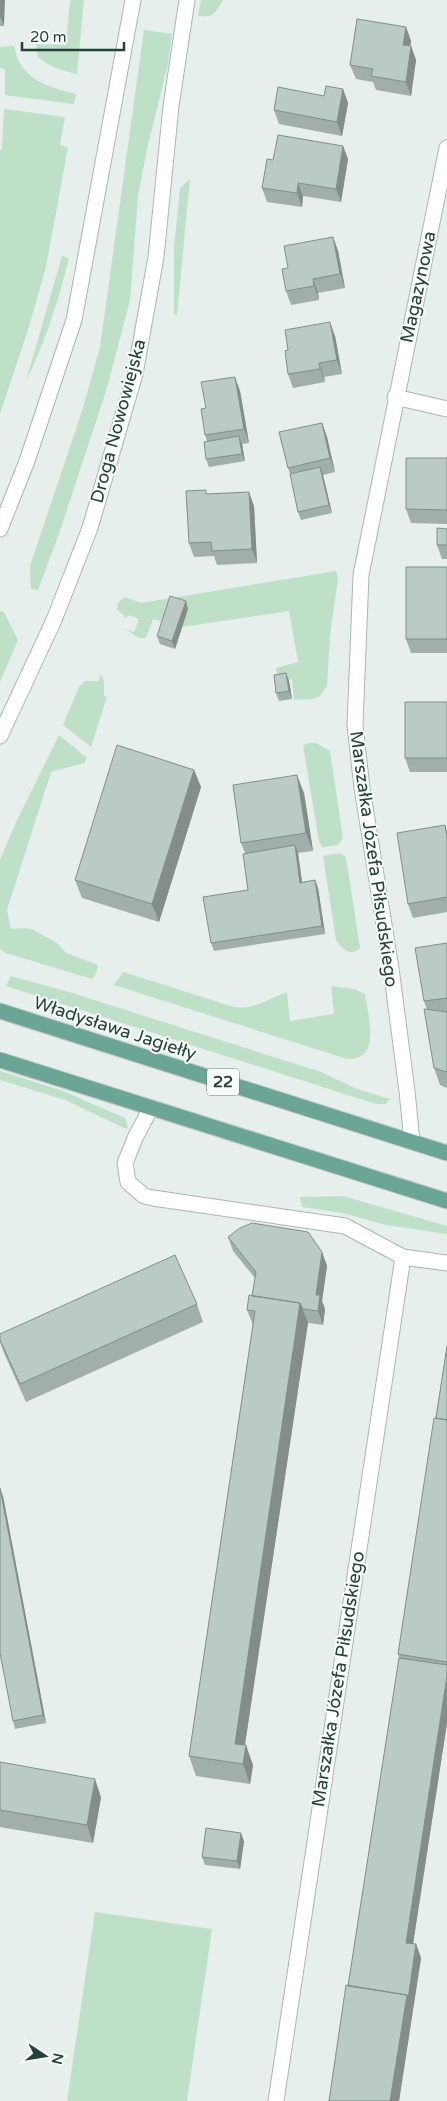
<svg xmlns="http://www.w3.org/2000/svg" width="447" height="2101" viewBox="0 0 447 2101" font-family="'Varela Round',sans-serif">
	<style>
		.green { fill: #bfe0c8 }
		.lines { fill: none; stroke-linecap: round; stroke-linejoin: round }
		.minor-casing { stroke: #a8b8b2; stroke-width: 17 }
		.tertiary-casing { stroke: #a8b8b2; stroke-width: 17 }
		.primary-casing { stroke: #c2cac8; stroke-width: 17 }
		.minor { stroke: #fff; stroke-width: 15 }
		.tertiary { stroke: #fff; stroke-width: 15 }
		.primary { stroke: #6aa596; stroke-width: 15 }
		.wall { fill: #a1aea9 }
		.shaded-wall { fill: #838d89 }
		.building { fill: #bbcac4; stroke: #838d89 }
		.labels { text-anchor: middle; dominant-baseline: central; stroke-width: 4; stroke-linejoin: round; paint-order: stroke }
		.shield { fill: #f7fbf9; stroke: #637a73; stroke-width: 1 }
		.shield-label { font-size: 16px; font-weight: bold; fill: #24423a }
		.street-label { font-size: 18px; fill: #24423a; stroke: #f7fbf9 }
	</style>
	<rect width="100%" height="100%" fill="#e6efeb"/>
	<path class="green" d="M70 0H84L77 74C62 71 50 67 38 57L36 44 66 45Z
		M201 0H223C215 13 214 18 198 16Z
		M144 30 172 34 168 64 147 149 138 196 130 300 107 388 60 531 38 590 31 589 30 566 82 411 100 347Z
		M14 46C16 52 17 60 21 65 32 83 57 89 76 94L74 104 5 95V69L0 68V47Z
		M4 109 65 117 60 145 68 147 46 267 28 330 0 414V150L2 149Z
		M190 179 177 315H174V248L180 188Z
		M62 256 69 258C58 302 46 340 26 381Z
		M336 571 338 579 330 635 327 686 320 696 313 699 294 700 292 679 278 680 276 668 298 662 289 611 182 627 188 609 167 623 153 619 146 638H139L125 629 134 632 139 619 128 615 126 618 117 609 118 602 125 597 141 603Z
		M0 611 4 612 18 640 0 682Z
		M101 674 104 681V696L107 697 91 747 63 725 79 687 85 681H98Z
		M59 735 87 758 84 763 51 772 7 910 11 929 24 928 32 929 57 943 66 953 98 965 96 974 92 979 6 953 0 949V860L17 820Z
		M310 743H316L330 751 343 838 338 845 322 847 319 841 303 745Z
		M340 853 346 857 360 948C350 957 342 949 336 940L323 856Z
		M123 972 234 1007C259 1010 264 998 287 993L290 1021 334 1014 331 986 354 989 365 994C368 1015 382 1061 347 1059L114 985Z
		M11 976 69 992 321 1072 357 1089 390 1099 386 1104H376L6 986Z
		M0 1071 63 1091 125 1118 128 1127 126 1129 65 1100 0 1080Z
		M343 1196 447 1226V1234L386 1225 343 1213 302 1207 300 1197Z
		M95 1912 212 1929 187 2101H67Z"/>
	<g class="lines">
		<g class="minor-casing">
			<path id="minor" d="M395 397 447 409
				M151 1108 136 1136 125 1163 128 1182 144 1196 153 1198 345 1226 403 1257 447 1263
				M412 1142 407 1091 391 968 362 788 355 725 361 575 447 148
				M276 2101 403 1257"/>
		</g>
		<g class="tertiary-casing">
			<path id="tertiary" d="M0 529 27 461 74 320 133 0
				M0 736 54 620 90 528 135 374 156 257 171 106 187 0"/>
		</g>
		<g class="primary-casing">
			<path id="primary" d="M0 1011 447 1153
				M0 1060 447 1201"/>
		</g>
		<use href="#minor" class="minor"/>
		<use href="#tertiary" class="tertiary"/>
		<use href="#primary" class="primary"/>
	</g>
	<path class="wall" d="M0 0 4 26H0Z
		M406 27 411 41 410 46H411L416 60 411 96 376 90 373 82 356 79 350 65Z
		M343 89 348 103 342 136 279 124 274 110 324 96Z
		M343 146 348 159 341 202 303 196 302 207 267 202 262 188 273 160Z
		M333 237 338 251 345 288 318 293 319 300 291 305 286 291 288 268Z
		M335 336 342 374 324 377 325 382 293 388 288 374V350Z
		M240 391 249 443 242 444 245 461 209 467 206 459 207 441 205 435 206 408Z
		M322 423 327 437 335 472 323 475 332 513 301 520 298 512 290 474 288 468Z
		M447 458V524L411 523 406 509Z
		M208 494 254 506 257 563 217 565 214 556 194 557 189 543Z
		M447 529V559H442L437 545Z
		M447 567V653H411L406 639Z
		M188 609 175 649 160 644 157 636Z
		M286 673 289 681 292 699 279 701 276 693Z
		M447 702V772H410L405 758Z
		M194 770 201 787 159 922 82 898 75 880Z
		M304 793 313 851 298 853 302 882 315 880 318 888 325 934 214 951 211 943 248 890 245 853 241 843Z
		M445 825 447 831V912L413 918 408 904Z
		M447 943V1088L440 1085 434 1068 427 1010 424 1001Z
		M228 1237 322 1252 327 1266 322 1301 325 1309 323 1325 308 1323 245 1745 253 1765 250 1784 196 1776 189 1756 253 1325 247 1310 252 1296 255 1278 233 1251Z
		M197 1304 203 1322 26 1402 4 1353 0 1342V1334Z
		M447 1346V1723L413 1944H416L421 1958 399 2101H329L348 1986 399 1658 398 1654Z
		M3 1496 46 1723 15 1729 13 1721Z
		M0 1762 101 1797 93 1843 0 1827Z
		M244 1841 240 1869 205 1865 202 1857Z"/>
	<path class="shaded-wall" d="M0 0H5L4 26 0 16Z
		M406 27 411 41 408 59 403 45Z
		M411 46 416 60 411 96 406 82Z
		M343 89 348 103 342 136 337 122Z
		M343 146 348 159 341 202 336 189Z
		M298 183 303 196 302 207 297 193Z
		M333 237 338 251 345 288 340 274Z
		M313 279 318 293 319 300 314 286Z
		M330 322 335 336 342 374 337 360Z
		M319 363 324 377 325 382 320 369Z
		M235 377 240 391 249 443 244 429Z
		M322 423 327 437 335 472 330 458Z
		M239 436 242 444 245 461 242 454Z
		M320 467 323 475 332 513 329 505Z
		M249 492 254 506 257 563 252 549Z
		M186 601 188 609 175 649 172 641Z
		M286 673 289 681 292 699 289 691Z
		M194 770 201 787 159 922 152 904Z
		M297 775 304 793 313 851 306 833Z
		M295 845 298 853 303 890 300 883Z
		M315 880 318 888 325 934 322 926Z
		M322 1252 327 1266 322 1301 325 1309 323 1325 318 1311 316 1295Z
		M300 1303 308 1323 242 1764 235 1744Z
		M0 1488 3 1496 46 1723 43 1715Z
		M447 1676V1723L411 1957 406 1943Z
		M246 1745 253 1765 250 1784 243 1764Z
		M95 1779 101 1797 93 1843 87 1825Z
		M241 1833 244 1841 240 1869 237 1861Z
		M416 1944 421 1958 399 2101H390L407 1995Z"/>
	<path class="building" d="M357 19 406 27 403 45 411 46 406 82 371 76 373 69 350 65Z
		M326 86 343 89 337 122 274 110 278 87 324 96Z
		M278 135 343 146 336 189 298 183 297 193 262 188 267 159 273 160Z
		M333 237 340 274 313 279 314 286 286 291 282 269 288 268 284 246Z
		M330 322 337 360 319 363 320 369 288 374 285 351 288 350 285 330Z
		M235 377 244 429 205 435 201 409 206 408 201 382Z
		M322 423 330 458 288 468 279 432Z
		M239 436 242 454 206 459 204 442Z
		M406 458H447V510L406 509Z
		M320 467 329 505 298 512 290 474Z
		M206 490V494L249 492 252 549 212 551 211 542 189 543 186 491Z
		M437 528 447 529V545H437Z
		M406 567H447V639H406Z
		M170 596 186 601 172 641 157 636Z
		M286 673 289 691 276 693 274 675Z
		M405 702H447V758H405Z
		M117 745 194 770 152 904 75 880Z
		M297 775 306 833 241 843 233 785Z
		M445 825 447 838V897L408 904 397 833Z
		M295 845 300 883 315 880 322 926 211 943 203 897 248 890 243 854Z
		M447 943V998L424 1001 415 948Z
		M424 1009 447 1012V1072L434 1068Z
		M252 1223 308 1232 322 1252 316 1295H320L318 1311 303 1309 300 1303 252 1296 256 1272 228 1237 240 1228Z
		M175 1255 197 1304 20 1384 0 1340V1334Z
		M249 1295 300 1303 235 1744 246 1745 243 1764 189 1756 255 1311 247 1310Z
		M447 1346V1420L436 1418Z
		M434 1418 447 1420V1662L398 1654Z
		M0 1488 43 1715 13 1721 0 1653Z
		M399 1658 447 1665V1676L406 1943 416 1944 408 1999 407 1995 348 1986Z
		M0 1762 95 1779 87 1825 0 1810Z
		M206 1828 241 1833 237 1861 202 1857Z
		M346 1985 407 1995 390 2101H329Z"/>
	<g class="labels">
		<rect class="shield" x="207" y="1068.5" width="32" height="27" rx="4"/>
		<g class="shield-label">
			<text x="223" y="1082">22</text>
		</g>
		<g class="street-label">
			<text transform="translate(418 287) rotate(-78)">Magazynowa</text>
			<text transform="translate(118 421) rotate(-75)">Droga Nowowiejska</text>
			<text transform="translate(374 859) rotate(82)">Marszałka Józefa Piłsudskiego</text>
			<text transform="translate(115 1028) rotate(18)">Władysława Jagiełły</text>
			<text transform="translate(338 1679) rotate(-81)">Marszałka Józefa Piłsudskiego</text>
		</g>
	</g>
	<g transform="translate(45 2056) rotate(102)" stroke="#f7fbf9" stroke-width="4" paint-order="stroke">
	<path d="M0-4L9 19L0 12L-9 19Z" fill="#24423a"/>
	<text y="-8" font-size="14" font-weight="bold" text-anchor="middle" fill="#24423a">N</text>
	</g>
	<path d="M22 42v8h102v-8" fill="none" stroke="#24423a" stroke-width="2.5"/>
	<text x="30" y="42" font-size="15" fill="#24423a" stroke="#f7fbf9" stroke-width="4" paint-order="stroke">20 m</text>
</svg>
